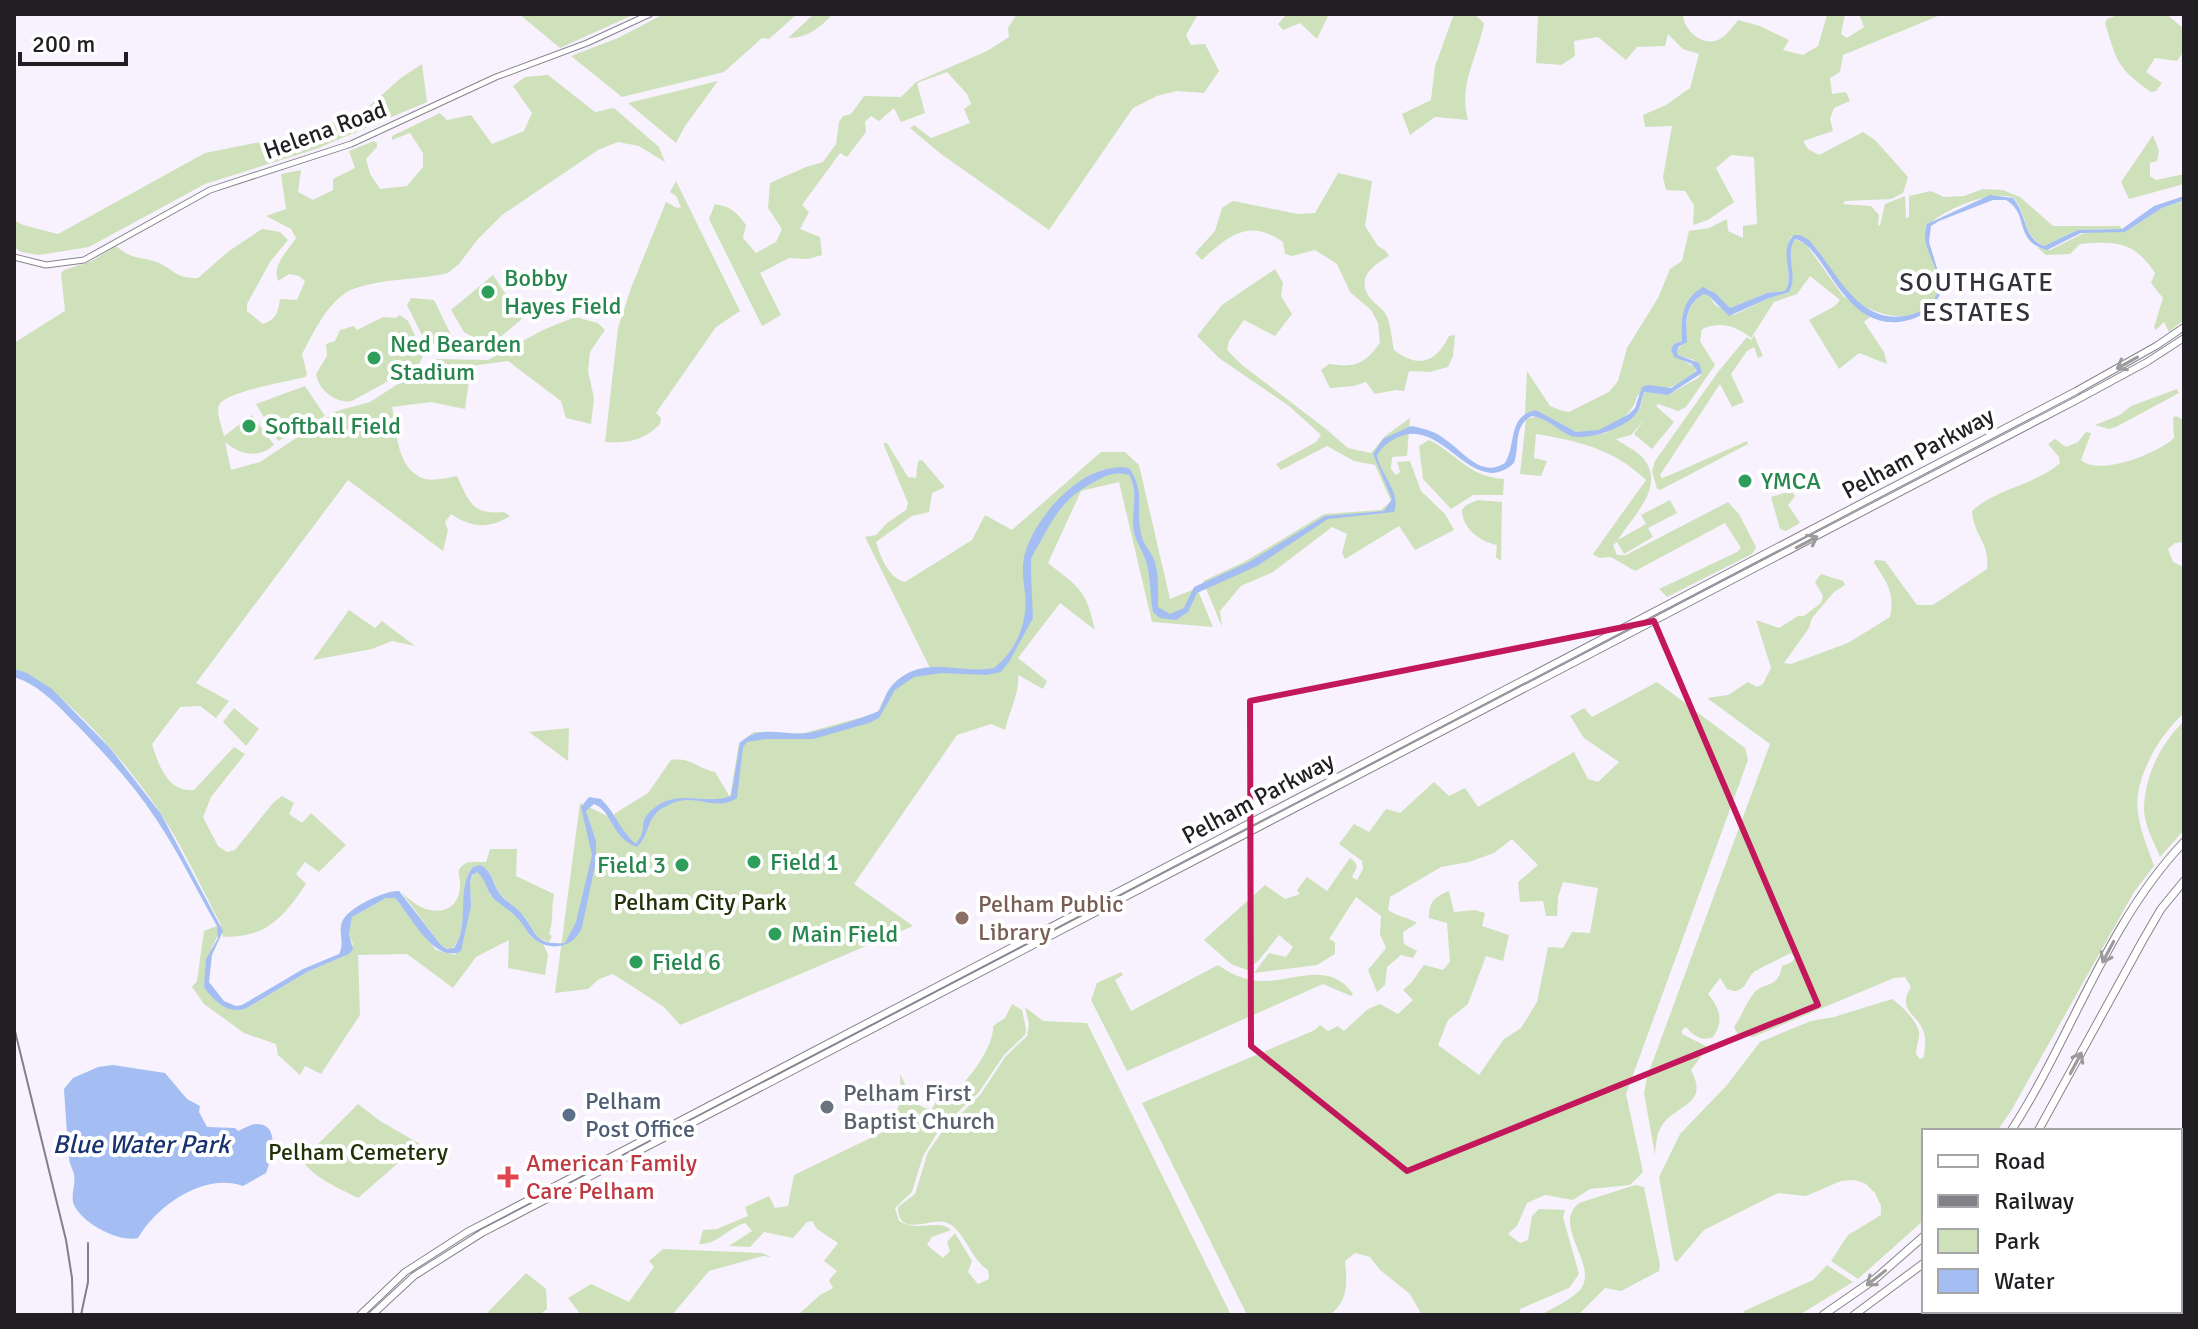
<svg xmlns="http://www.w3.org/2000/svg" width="2198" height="1329" viewBox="0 0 2198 1329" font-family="Signika,sans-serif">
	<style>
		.green { fill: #cfe1bb }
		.water { fill: #a4bef3 }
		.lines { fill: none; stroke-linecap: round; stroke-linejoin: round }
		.secondary-casing { stroke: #88838d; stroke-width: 7 }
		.primary-casing { stroke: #88838d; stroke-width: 8 }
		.motorway-casing { stroke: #88838d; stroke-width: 9 }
		.secondary { stroke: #fff; stroke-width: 5 }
		.primary { stroke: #fff; stroke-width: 6 }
		.motorway { stroke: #fff; stroke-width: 7 }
		.rail { stroke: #838087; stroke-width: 2 }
		.oneway { stroke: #9b9a9c }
		.marked { fill: none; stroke: #c2185b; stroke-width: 6; stroke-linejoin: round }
		.leisure-dot { fill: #2e9e5b; stroke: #fff; stroke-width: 3 }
		.education-dot { fill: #8d6e63; stroke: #fff; stroke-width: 3 }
		.worship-dot { fill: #6b7280; stroke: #fff; stroke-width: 3 }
		.service-dot { fill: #5c6f8a; stroke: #fff; stroke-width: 3 }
		.health-dot { fill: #e0444e; stroke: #fff; stroke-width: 3 }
		.labels { text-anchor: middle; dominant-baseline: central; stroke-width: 8; stroke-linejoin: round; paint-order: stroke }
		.street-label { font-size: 24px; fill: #211f23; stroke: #fff }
		.leisure-label { font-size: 24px; fill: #27864d; stroke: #fff; text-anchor: start }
		.park-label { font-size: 24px; fill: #223208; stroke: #fff }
		.education-label { font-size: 24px; fill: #785e54; stroke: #fff; text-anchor: start }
		.worship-label { font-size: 24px; fill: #5b616d; stroke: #fff; text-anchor: start }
		.service-label { font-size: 24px; fill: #4e5e75; stroke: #fff; text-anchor: start }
		.health-label { font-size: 24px; fill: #be3a42; stroke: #fff; text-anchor: start }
		.neighbourhood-label { font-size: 26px; letter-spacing: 2px; fill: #35313a; stroke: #fff }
		.water-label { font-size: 26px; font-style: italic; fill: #183370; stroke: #fff }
	</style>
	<rect width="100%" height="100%" fill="#f7f2fd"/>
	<path class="green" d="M519 14H635L560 48Z
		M664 14H797L769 39 762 38 724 72 622 97 571 56 618 38Z
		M814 14H833C821 27 806 39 788 38Z
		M1017 14H1198L1186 35 1191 45 1205 44 1219 71 1204 93 1177 91 1157 96 1133 108 1049 230 941 154 910 128 914 125 931 138 970 123 964 109 971 104 967 94 947 72 917 83 925 113 901 122 894 108 879 121 871 116 865 122 866 132 847 157 840 153 802 205 809 212 800 229 820 237 822 255 808 259 789 258 760 273 781 315 762 326 709 219 715 204C731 207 737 212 746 225L743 238 756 253 776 242 782 229 768 208 770 183 806 167 823 162 836 144 839 122 843 116 851 114 864 96 901 97 916 82 987 51 1009 37 1008 28Z
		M1287 14H1329L1317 39 1300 23 1283 30 1278 24Z
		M1454 14H1474L1484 23C1478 57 1458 84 1468 120L1435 117 1410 135 1402 114 1431 100 1435 66Z
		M1538 14H1683C1683 30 1703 48 1720 39 1727 35 1733 26 1738 20L1760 26 1789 40 1783 50 1803 55 1818 46 1827 15 1845 14 1841 34 1847 38 1864 27 1859 14H1943L1843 55 1840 72 1830 78 1832 94 1846 92 1850 101 1834 108 1830 119 1833 131 1803 141 1808 149 1819 155 1863 132 1875 140 1908 177 1903 193 1891 199 1845 201 1843 204 1871 206 1879 215 1878 225 1880 226 1885 204 1905 196 1906 218 1909 217V196L1931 191 1944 197 1964 196 1983 189 2003 190 2020 197 2053 226H2120L2122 229 2078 230 2044 246C2023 237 2027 214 2014 198 1990 189 1942 210 1925 228 1929 246 1941 271 1938 289 1932 329 1876 318 1855 300 1836 284 1826 259 1809 240L1791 237C1781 255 1794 275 1785 291L1767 293 1730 308 1709 289C1682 306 1680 310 1682 341L1674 344 1671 349 1685 362 1696 367 1695 373C1680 382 1671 392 1654 386L1637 396C1633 419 1599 436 1576 432 1562 430 1548 417 1536 410L1525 415 1527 371 1550 406 1560 410 1569 412 1609 392 1618 381 1627 348 1658 298 1670 269 1682 261 1689 231 1709 228 1727 219 1728 231 1743 238V226L1757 224 1754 157 1731 155 1716 168 1734 202 1708 220 1693 225 1694 205 1685 191 1666 190 1663 177 1672 126 1645 127 1643 115 1666 105 1690 88 1699 54 1683 49 1668 34 1665 46 1637 47 1626 60 1598 37 1574 41 1575 56 1561 65 1536 63Z
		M2121 14H2166L2184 29V51L2177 61 2155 58 2146 72 2162 83 2156 91 2151 92C2117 68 2117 62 2105 23L2107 19Z
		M422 64 427 102 316 149 205 184 89 247 39 255 21 252 14 247V220L23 225 58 234 205 153 320 130 367 108 402 77Z
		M548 75 595 112 614 108 659 147 665 162 639 146 618 142 598 150 502 215 478 239 459 264 448 273C418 280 385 278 356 288 330 296 314 332 302 354L307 374 305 377C290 381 225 392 219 405 216 412 222 428 224 436L252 415 274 445C258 459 241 455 225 442L231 470 260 462 337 411 370 402 437 359 488 360 543 330 575 317 598 323 605 330 590 352 588 371 594 398 591 424 566 418 561 401 508 361 471 366 465 409 431 402 392 407C397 431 396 470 425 479 434 481 447 478 457 476 469 502 472 515 504 512L510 516C490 529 471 528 451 514L445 522 448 530 443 551 348 480 196 683 229 701 216 718 200 706 180 707 152 744C158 764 168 793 194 790L234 747 245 754 211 797 203 817 218 846 227 852 235 850 273 803 282 796 294 803 289 814 302 823 311 813 346 845 319 872 305 862 296 874 306 884C282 919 267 937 223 937L220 923C201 887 184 849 161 814 134 772 62 684 14 669V343L65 311 61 273 64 270 92 261 116 246C135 263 146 255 163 265 179 274 177 278 198 278L229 251 262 229 280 232 288 240 270 262 247 304V311L263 324C277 319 278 312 280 299L297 300 305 281 299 276 289 274 278 281C272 265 287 252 296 238L291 229 266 216 286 209 281 174 301 170 298 192 313 200 333 190V179L355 168 349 151 374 141 377 143V147L366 159 370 174 380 189 407 186 423 167V153L410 133 392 140V136L440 113 447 120 471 115 492 144 524 131 532 113 513 86 525 77Z
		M718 81 685 126 676 143 628 103Z
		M2153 135 2159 151 2157 161 2150 163V176L2156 180 2184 174V184L2129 199 2121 182Z
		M1338 173 1372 181 1365 226 1378 246 1386 251 1389 256C1375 264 1357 276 1368 295 1373 304 1384 307 1388 319 1391 328 1392 340 1394 350 1418 368 1435 364 1449 336L1455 335 1453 356 1448 367 1430 372 1409 371 1404 391 1396 390 1375 394 1366 382 1354 386 1330 388 1321 370 1329 364C1356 368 1364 364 1380 343L1378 323 1371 310 1350 292 1337 264 1315 250 1292 256 1285 254 1283 242C1249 218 1229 235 1202 260L1195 253 1215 231 1222 208 1233 201 1298 214 1315 213Z
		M676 181 740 311 716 327 656 413 661 418 660 424C643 441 629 443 605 442L618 328 631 288 666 202 677 208 681 207 676 196 670 192Z
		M2184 200V320L2169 332 2164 322 2156 330 2154 327 2163 298 2151 283 2155 273C2134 241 2116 241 2080 244L2070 254 2046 255 2037 247 2050 250 2086 232H2125L2162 208Z
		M1795 239 1806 244 1843 296 1871 316 1864 322 1884 352 1887 364 1859 353 1839 369 1809 320 1835 306 1840 300 1810 276 1797 294 1774 302 1751 338C1736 325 1719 321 1702 329L1700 341 1715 365 1686 407 1678 411 1658 404 1656 406 1674 422 1652 449 1634 434 1644 420 1631 435 1616 439C1624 445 1636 450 1642 457 1668 486 1632 516 1618 540L1646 524 1641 515 1670 500 1677 513 1648 528 1653 537 1624 554 1617 542 1613 545 1617 555H1626L1728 502 1739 514 1756 547 1752 554 1667 597 1659 589 1737 552 1741 548 1725 523 1635 571 1611 557 1599 558 1593 554 1646 480C1614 449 1578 441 1536 434L1534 458 1547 461 1541 476 1520 474 1526 419 1538 416 1576 437 1606 433 1640 408 1644 392 1668 395 1698 378 1702 373 1694 360 1678 355 1677 350 1684 343C1689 324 1682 306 1704 294L1709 296 1715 305 1734 315 1767 299 1789 292C1798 275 1784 256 1795 239Z
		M1275 269 1283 283 1281 296 1292 314 1275 336 1244 320 1229 341 1227 350 1242 365 1326 429 1348 448 1371 453 1385 436 1410 418 1407 456 1392 457 1391 469 1396 475 1400 472 1397 462 1410 461 1421 491 1445 514 1454 530 1415 550 1399 526 1345 559 1342 553 1347 534 1332 527 1273 572 1241 586 1220 611 1222 627 1203 581 1244 562 1324 514 1381 510 1391 501 1375 465 1354 461 1327 446 1281 470 1276 464 1316 442 1321 435 1289 406 1219 358 1197 336 1222 305Z
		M493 275 522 319 499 338 483 343 464 332 451 310Z
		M411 298 434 300 454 341 427 345 407 305Z
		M400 315 408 321 424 354 419 364 352 401C335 404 318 389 316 374L327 356 326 344 335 341 340 330 354 326 357 330 383 317 396 318Z
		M1754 335 1763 356 1758 358 1754 347 1747 351 1731 374 1744 402 1732 407 1720 384 1660 475 1662 478 1670 475 1747 441 1748 444 1660 490 1657 489 1652 471 1655 461 1718 372 1747 337 1751 340Z
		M305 386 325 416 278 441 256 404Z
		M2177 389 2179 393 2116 427 2109 429 2095 425 2120 415 2131 406Z
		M2176 416 2184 420V542L2175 543 2168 549 2173 562 2184 567V713C2160 734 2133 779 2138 812 2140 831 2148 848 2154 866L2134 892 2011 1111 1997 1131H1924V1220L1858 1279 1831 1261 1848 1235 1881 1215V1206L1875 1193 1866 1184 1855 1180 1841 1181 1806 1196 1778 1193 1704 1230 1677 1262 1674 1260 1659 1177 1680 1134 1727 1085 1760 1042 1811 1021 1834 1017 1892 999C1901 1005 1917 1021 1919 1032 1920 1038 1916 1047 1916 1054L1920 1059 1924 1057C1924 1051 1926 1043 1925 1037 1921 1013 1895 1013 1911 987L1905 977 1894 978 1753 1037 1738 1035 1734 1027C1741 1017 1747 1001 1755 992 1768 980 1777 990 1782 966L1792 962 1795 957 1790 953C1781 959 1758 968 1753 973 1748 977 1747 985 1741 989 1735 992 1734 991 1727 989L1720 978 1708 994C1719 1007 1725 1021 1713 1037 1701 1042 1693 1035 1686 1027L1682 1030V1034L1708 1047 1691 1070C1711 1107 1672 1104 1660 1129 1656 1136 1656 1147 1655 1155L1644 1093 1647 1077 1770 744 1707 698 1728 695 1748 682 1757 687 1763 684 1771 668 1756 620 1779 628 1798 616H1804L1821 603 1823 596 1815 582 1821 574 1843 581 1845 585 1834 592 1812 618 1809 628 1784 663 1791 664 1848 643 1890 617C1895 593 1887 582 1874 563L1875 560 1885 561 1917 605H1933L1987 569C1990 542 1974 537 1972 511 1996 488 2034 486 2060 463L2059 457 2048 444 2055 439 2066 447 2078 442 2086 432 2091 433 2081 460C2100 477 2158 453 2174 438L2173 418Z
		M1429 440C1458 454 1468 477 1504 479L1503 495H1473L1451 509 1423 479 1419 446Z
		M883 443H887L908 477 916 478 918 461 922 460 945 487 932 493 929 512 912 516 876 542C881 558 888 577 905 582L972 540 985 515 1012 530 1101 452H1125L1139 465 1170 599 1197 588 1213 627 1152 622 1119 482 1081 491 1048 563C1080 588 1086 590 1095 630L1060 603 1018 658 1047 681 1043 689 1018 675C1020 692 1009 712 1005 730L991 724 957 735 854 884 913 926 680 1025 664 1007 613 974 599 979 588 989 555 993 580 803 616 820 614 814 648 793 671 760C690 757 697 768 715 772L730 797 739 743 754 732 801 734 877 713C890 685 898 669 932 672L865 537 876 535 887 523 906 510 908 503Z
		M1791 491 1795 496 1788 505 1800 523 1786 531 1780 529 1771 497Z
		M1478 500 1502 502 1501 561 1496 557 1497 545C1480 542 1462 528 1462 510L1466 505Z
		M349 610 375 628 382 621 415 646 392 641 372 649 313 660Z
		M1657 682 1745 748 1748 760 1626 1094 1643 1172 1630 1185 1590 1189 1573 1200 1545 1195 1527 1203 1517 1226 1508 1234 1520 1243 1528 1240 1532 1216 1539 1209 1565 1210 1563 1217 1579 1274 1569 1288 1520 1309V1315H1422L1410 1294 1380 1270 1370 1257 1355 1253 1345 1261C1347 1282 1349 1302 1329 1315H1247L1142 1103 1315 1030 1320 1025 1328 1031 1338 1026 1344 1031 1368 1009 1380 1004 1398 1014 1413 1000 1403 990 1411 983 1424 965 1443 970 1450 962 1447 923 1429 918C1429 902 1434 897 1449 891L1454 912 1475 910 1485 913 1482 926 1509 935 1503 961 1486 956 1468 1004 1448 1020 1438 1045 1479 1075 1504 1039 1521 1028 1537 1002 1548 947 1563 948 1572 932 1590 933 1598 888 1563 882 1558 897 1557 916H1546L1543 901 1520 902 1518 882 1538 865 1512 839 1494 853 1469 862 1441 867 1390 897 1388 910C1398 917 1408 917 1417 923L1403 932 1404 944 1417 951 1413 958 1401 955 1387 967 1385 985 1377 992 1368 970 1386 948 1380 934 1381 916 1356 897 1329 939 1335 942V954L1317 965 1254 973 1269 953 1286 957 1293 947 1279 935 1259 960 1247 970 1231 964 1204 940 1265 885 1285 899 1300 894 1297 890 1307 877 1327 891 1350 858 1355 862 1357 867 1352 877 1357 880 1363 869 1362 861 1339 844 1354 824 1369 832 1386 809 1400 813 1434 782 1449 796 1465 788 1478 807 1574 752 1588 779 1598 782 1619 762 1584 738 1570 716 1584 708 1592 717Z
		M234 708 259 729 246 746 223 722Z
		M2184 721V830L2160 857C2154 842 2145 827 2144 810 2144 777 2161 743 2184 721Z
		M569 728 568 761 529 732Z
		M490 849H517L516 876 554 894C551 909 554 919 549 934L552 936 549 942 538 938 525 917 500 894 489 872 473 867C456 887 473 935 450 950L441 945 402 893C408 898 416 905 423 908 444 916 461 906 460 883 460 876 456 871 462 866 468 860 478 862 486 862Z
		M477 871 487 882 490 895 519 919 530 936 543 944 548 954 545 975 508 968 509 940 476 957 453 988 407 954 358 955 360 1015 321 1074 305 1066 300 1075 278 1055 276 1044 244 1033 204 1004 192 987 197 981 204 931 217 926 219 934 212 947 204 987 221 1005 245 1009 307 972 349 954 353 944 349 934 352 917 386 898H395L436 950 455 955C460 938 470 919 471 902 471 890 466 880 477 871Z
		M1218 965C1231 974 1244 980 1259 981 1294 983 1328 959 1353 994L1351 996 1323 984 1127 1071 1091 1000 1097 983 1121 972 1123 975 1115 980 1131 1011Z
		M1012 1004 1022 1010 1026 1029 1025 1035 1004 1055 979 1092 939 1130 923 1156 912 1192 895 1208 899 1221C919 1233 938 1218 951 1230L932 1237 927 1245 943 1258 950 1251 947 1242 955 1233 972 1261 968 1272 978 1284 989 1279 988 1270C970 1259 965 1229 945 1222 929 1218 898 1238 898 1207L915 1194 928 1152 942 1132 981 1094 1005 1057 1027 1036 1029 1024 1025 1007 1043 1021 1087 1023 1231 1315H798L820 1295 833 1288 829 1280 837 1271 824 1261 838 1243 817 1229 812 1221 807 1222 793 1238 764 1232 750 1247 729 1246 752 1231 745 1223C728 1228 717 1245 699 1244L703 1230 717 1229 748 1216 745 1207 769 1196 775 1208 788 1206 794 1175 885 1131 895 1116 901 1099 900 1074C908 1089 913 1109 932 1109 939 1097 944 1084 960 1086 973 1075 995 1042 993 1026L1005 1018Z
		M358 1104 380 1121 420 1144 358 1198C337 1187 315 1179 302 1160Z
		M1635 1185 1644 1187 1660 1265 1659 1271 1621 1291 1605 1288 1578 1315H1541C1552 1308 1569 1301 1579 1291 1602 1267 1550 1226 1579 1203Z
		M663 1249 762 1253 771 1257 763 1256 709 1271 672 1315H581L568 1298 591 1284 629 1302 654 1267 649 1261Z
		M1827 1265 1853 1282 1799 1315H1743L1744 1311 1813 1280Z
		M526 1273 546 1289 547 1309 539 1315H485Z"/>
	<path class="water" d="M1990 195 2013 198C2027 214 2023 238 2044 246L2078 230 2122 229 2154 206 2184 196V200L2162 208 2125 232 2081 233 2047 250C2013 241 2030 214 2006 200H1993L1939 221 1931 226 1929 242 1943 288C1936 305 1927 315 1909 320 1843 338 1826 244 1795 239 1784 256 1799 275 1789 292L1767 299 1729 316 1709 296 1704 294C1684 305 1686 322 1687 342 1681 346 1675 346 1678 355L1699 363 1702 373 1668 395 1644 392C1641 400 1641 409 1635 415 1625 428 1587 441 1571 436 1557 430 1548 418 1532 416 1513 425 1520 446 1514 463 1474 500 1444 420 1401 436 1391 440 1383 445 1377 455 1380 474 1402 493 1394 512L1328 519 1257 566 1197 593 1188 612 1176 620 1160 618 1153 612C1150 595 1151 578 1146 561 1143 551 1136 542 1134 532 1130 512 1140 493 1129 475 1116 472 1109 474 1098 480 1060 499 1055 517 1035 551L1031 559V573L1033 618 1009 662 1001 672 986 675 942 673 914 677 895 690 879 718 869 723 813 739H766L747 742 743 747 737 798C719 811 698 796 679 801 674 802 666 806 661 809 647 818 649 836 637 847 612 839 612 810 594 804L586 811 596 841V861L582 927C575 948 549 953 532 937 526 932 523 923 517 918 510 910 500 905 493 898 486 890 486 879 477 872L472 875 470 882 471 906 461 951C435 965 411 916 395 898H386L352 917 349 934 353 949 349 954 307 972 245 1009C227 1014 214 1001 204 987L206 959 218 938 217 926C197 891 179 853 156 819 134 785 105 754 77 725 58 706 40 685 14 677V669L27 673 52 689 110 748 161 814 223 931 212 955 209 982 224 1001 236 1006 242 1005 303 969 339 954C345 943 338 933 342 922 347 908 385 890 399 891L441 945 447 949 454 948C471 925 455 889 473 867L480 865C491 870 492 880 498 891 503 900 514 905 521 913 538 932 532 945 565 943L576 922 592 855 581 807 589 797 601 799C615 812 621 832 636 844 638 840 641 837 642 833 644 826 642 821 647 815 673 784 704 807 731 796L740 743C760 722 787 738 812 732 835 727 857 720 879 711 883 704 885 695 890 688 920 652 957 675 994 668 1017 650 1028 622 1025 593 1023 578 1021 565 1026 550 1039 512 1085 461 1129 468 1146 492 1135 507 1141 534 1143 545 1152 552 1155 562 1159 577 1158 592 1158 607L1170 614 1184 608 1194 587 1249 562 1325 516 1384 511 1392 499 1373 454 1383 439 1411 426C1423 428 1437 432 1446 440 1465 453 1481 478 1505 463 1517 443 1507 416 1536 410L1576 432 1599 430 1629 414 1635 408 1642 387 1648 385 1671 388 1697 371 1692 364 1674 357 1671 349 1674 344 1682 341C1680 320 1682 299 1703 287L1715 293 1730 308 1767 293 1785 291C1796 274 1777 252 1794 235H1800L1809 240C1838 272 1859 330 1913 314 1924 311 1936 302 1938 289 1942 266 1918 248 1927 224Z
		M113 1065 165 1073 187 1099 200 1106 199 1112 207 1127 235 1128 238 1131C243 1129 251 1124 256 1124 282 1123 271 1160 266 1173L243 1186C205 1172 157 1205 138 1238 119 1243 82 1223 74 1205 70 1195 76 1185 74 1174 72 1167 69 1164 69 1156L76 1145 67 1134 64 1089 73 1078 98 1067Z"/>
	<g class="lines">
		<g class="secondary-casing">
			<path id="secondary" d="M14 257 46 265 84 260 210 190 351 144 496 77 587 43 650 14"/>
		</g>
		<g class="primary-casing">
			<path id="primary" d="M360 1315 405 1272 467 1232 2076 391 2156 346 2184 327
				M372 1315 414 1276 482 1233 2075 401 2147 362 2184 338"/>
		</g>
		<g class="motorway-casing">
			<path id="motorway" d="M2011 1131C2072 1037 2106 924 2184 842
				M2038 1131 2143 940 2161 909 2184 881
				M1823 1315 1875 1279 1924 1236
				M1854 1315 1924 1263"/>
		</g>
		<use href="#secondary" class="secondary"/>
		<use href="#primary" class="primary"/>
		<use href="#motorway" class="motorway"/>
		<path class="rail" d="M14 1027 66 1240 72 1278 73 1315
			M81 1315 88 1282V1243"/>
	</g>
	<defs><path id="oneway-shaft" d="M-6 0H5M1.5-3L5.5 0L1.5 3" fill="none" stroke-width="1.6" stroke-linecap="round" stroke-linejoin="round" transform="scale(2)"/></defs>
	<g class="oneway">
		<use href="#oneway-shaft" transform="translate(2127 363) rotate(151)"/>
		<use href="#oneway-shaft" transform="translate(1807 542) rotate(-28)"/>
		<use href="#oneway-shaft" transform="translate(2108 952) rotate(118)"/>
		<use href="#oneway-shaft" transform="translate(2076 1063) rotate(-62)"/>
		<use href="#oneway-shaft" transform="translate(1876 1278) rotate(142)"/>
	</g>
	<path class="marked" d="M1654 621 1818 1005 1407 1171 1251 1046 1250 701Z"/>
	<g class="leisure-dot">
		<circle cx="488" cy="292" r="8"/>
		<circle cx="374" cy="358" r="8"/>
		<circle cx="249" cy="426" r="8"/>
		<circle cx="1745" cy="481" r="8"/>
		<circle cx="754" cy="862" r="8"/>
		<circle cx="682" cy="865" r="8"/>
		<circle cx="775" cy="934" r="8"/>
		<circle cx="636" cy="962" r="8"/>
	</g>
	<circle class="education-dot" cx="962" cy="918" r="8"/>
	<circle class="worship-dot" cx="827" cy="1107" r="8"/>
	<circle class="service-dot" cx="569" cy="1115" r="8"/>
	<path class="health-dot" d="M504 1165h8v8h8v8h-8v8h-8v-8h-8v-8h8z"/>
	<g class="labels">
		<g class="street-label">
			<text transform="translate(325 130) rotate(-20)">Helena Road</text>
			<text transform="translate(1918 453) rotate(-28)">Pelham Parkway</text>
			<text transform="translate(1258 798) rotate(-28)">Pelham Parkway</text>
		</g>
		<g class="leisure-label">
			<text x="504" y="278">Bobby<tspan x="504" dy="28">Hayes Field</tspan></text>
			<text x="390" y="344">Ned Bearden<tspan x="390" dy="28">Stadium</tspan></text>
			<text x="265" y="426">Softball Field</text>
			<text x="1761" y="481">YMCA</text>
			<text x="770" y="862">Field 1</text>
			<text x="666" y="865" text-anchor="end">Field 3</text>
			<text x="791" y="934">Main Field</text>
			<text x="652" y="962">Field 6</text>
		</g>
		<g class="park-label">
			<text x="700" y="902">Pelham City Park</text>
			<text x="358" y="1152">Pelham Cemetery</text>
		</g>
		<g class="education-label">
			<text x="978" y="904">Pelham Public<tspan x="978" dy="28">Library</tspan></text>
		</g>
		<g class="worship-label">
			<text x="843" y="1093">Pelham First<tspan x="843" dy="28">Baptist Church</tspan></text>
		</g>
		<g class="service-label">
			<text x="585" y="1101">Pelham<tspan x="585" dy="28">Post Office</tspan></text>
		</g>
		<g class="health-label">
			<text x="526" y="1163">American Family<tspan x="526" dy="28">Care Pelham</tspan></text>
		</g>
		<g class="neighbourhood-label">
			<text x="1977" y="283">SOUTHGATE<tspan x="1977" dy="30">ESTATES</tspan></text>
		</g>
		<g class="water-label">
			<text x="141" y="1145">Blue Water Park</text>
		</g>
	</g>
	<rect width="2198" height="1329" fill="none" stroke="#211f23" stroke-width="32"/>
	<rect x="1922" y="1129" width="260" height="184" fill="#ffffff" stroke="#a6a5a7" stroke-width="2"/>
	<rect x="1938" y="1155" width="40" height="12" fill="#ffffff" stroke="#a6a5a7" stroke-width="2"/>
	<text x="1994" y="1169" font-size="24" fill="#211f23">Road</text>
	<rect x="1938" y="1195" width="40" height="12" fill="#838087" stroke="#a6a5a7" stroke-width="2"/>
	<text x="1994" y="1209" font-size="24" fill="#211f23">Railway</text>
	<rect x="1938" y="1229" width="40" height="24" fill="#cfe1bb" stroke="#a6a5a7" stroke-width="2"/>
	<text x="1994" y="1249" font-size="24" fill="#211f23">Park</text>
	<rect x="1938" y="1269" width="40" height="24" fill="#a4bef3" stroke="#a6a5a7" stroke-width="2"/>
	<text x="1994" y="1289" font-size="24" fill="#211f23">Water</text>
	<path d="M20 52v12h106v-12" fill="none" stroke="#211f23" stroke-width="4"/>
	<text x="32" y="52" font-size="24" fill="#211f23" stroke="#ffffff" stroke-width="6" paint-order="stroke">200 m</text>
</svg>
